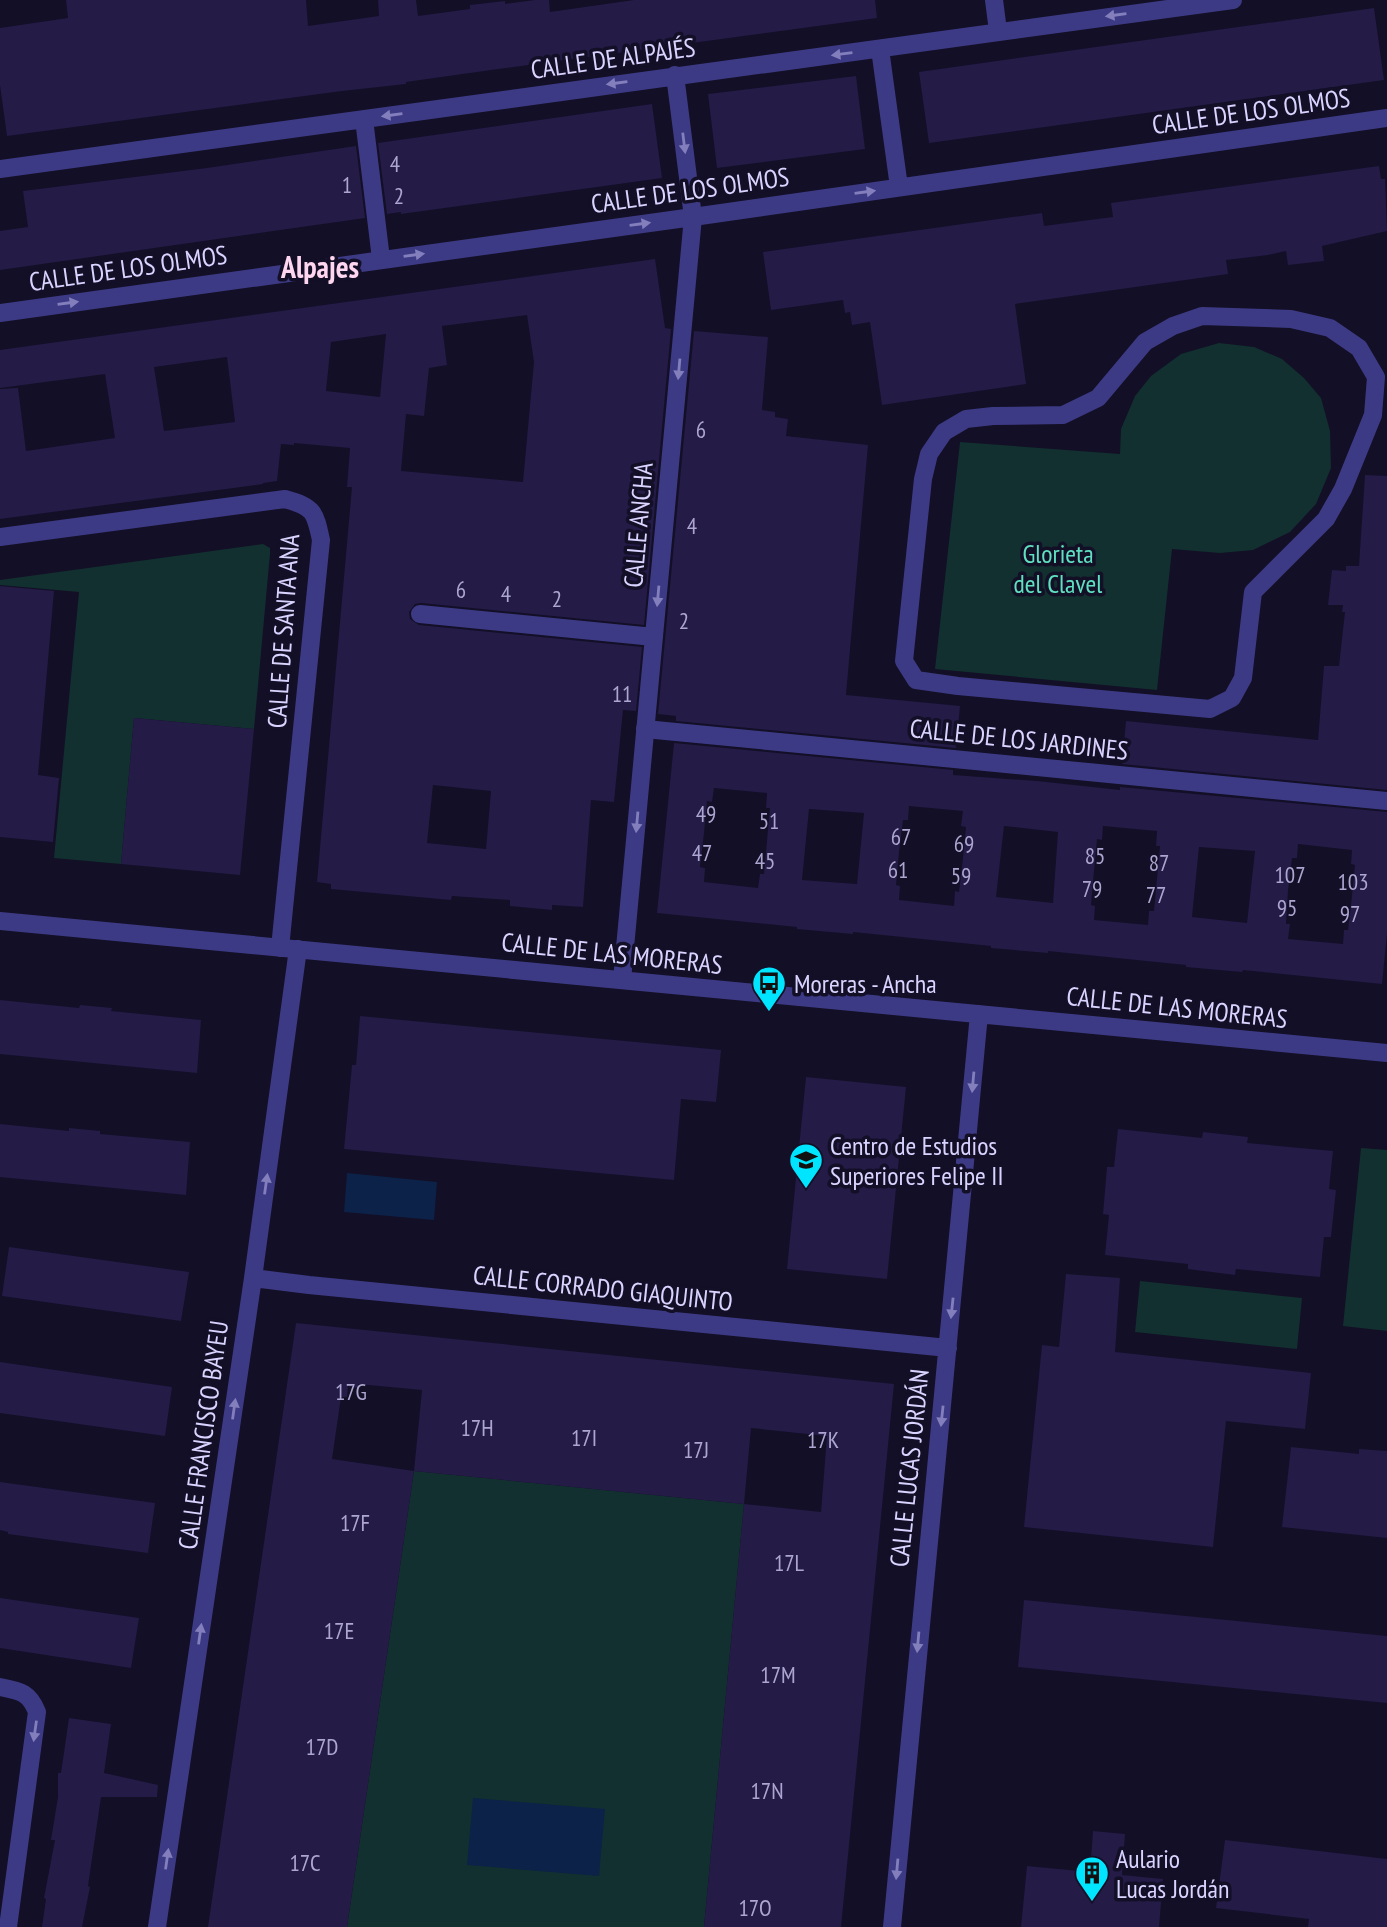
<svg xmlns="http://www.w3.org/2000/svg" width="1387" height="1927" viewBox="0 0 1387 1927" font-family="'PT Sans Narrow',sans-serif">
	<style>
		.green { fill: #12302f }
		.water { fill: #0c2248 }
		.building { fill: #241b47; fill-rule: evenodd }
		.lines { fill: none; stroke-linecap: round; stroke-linejoin: round }
		.pedestrian { stroke: #3d3a85; stroke-width: 18 }
		.minor { stroke: #3d3a85; stroke-width: 18 }
		.oneway { fill: #837fbc }
		.labels { text-anchor: middle; dominant-baseline: central; stroke-width: 7; stroke-linejoin: round; paint-order: stroke }
		.number-label { font-size: 23px; fill: #aca6d1 }
		.street-label { font-size: 26px; fill: #d9d4ff; stroke: #130f26 }
		.park-label { font-size: 26px; fill: #5fe0c0; stroke: #130f26 }
		.poi-label { font-size: 26px; fill: #d9d4ff; stroke: #130f26; text-anchor: start }
		.quarter-label { font-size: 30px; font-weight: bold; fill: #ffd6f0; stroke: #130f26 }
	</style>
	<rect width="100%" height="100%" fill="#130f26"/>
	<path class="green" d="M1219 343 1254 347 1282 359 1304 378 1321 398 1330 431 1331 468 1316 504 1290 532 1253 550 1220 553 1172 549 1157 690 935 669 960 442 1120 454 1121 429 1135 396 1151 376 1181 354Z
		M263 544 270 548V554L254 729 134 718 121 864 54 858 79 592 0 585V580Z
		M1361 1148 1387 1150V1331L1343 1326Z
		M1140 1281 1302 1298 1297 1349 1135 1332Z
		M414 1471 744 1504 704 1927H347Z"/>
	<path class="water" d="M347 1173 437 1182 434 1220 344 1212Z
		M473 1798 605 1809 599 1876 467 1865Z"/>
	<path class="building" d="M66 0H306L308 26 379 16 378 0H416L418 16 470 9V5L505 1V4L535 0H549L550 12 634 0H875L877 18 491 70 406 82V84L342 91 7 136 0 85V28L68 18Z
		M1374 8 1384 80 929 143 919 72Z
		M856 76 865 149 717 168 708 94Z
		M652 104 662 178 401 214V212L387 214 378 143Z
		M356 146 365 218 0 270V231L28 227 23 191 207 168Z
		M1379 166 1381 179H1385L1387 231 1322 246 1324 261 1288 265 1286 251 1268 255 1226 260 1228 274 1015 304 1026 384 882 405 870 322 852 325 850 312 845 313 843 300 771 310 763 252 1042 213 1044 226 1082 221 1113 217 1111 203Z
		M655 259 665 328 671 329 644 625 421 603 415 604 409 612 410 619 419 625 642 647 636 711 623 710 614 802 591 800 583 907 552 905V910L510 906V900L452 896 451 900 331 889V884L317 882 352 487H347L350 448 294 443V445L281 444 277 481 263 483V484L0 519V389L18 388 26 451 115 438 105 374 0 388V350ZM527 315 534 362 523 482 401 471 406 414 424 416 429 368 447 365 442 326ZM386 334 380 397 326 391 331 342ZM227 357 235 422 164 431 154 367ZM433 785 491 791 486 849 427 843Z
		M694 331 768 337 762 410 775 412V417L788 419 786 436 868 445 846 695 960 706 956 748 676 721V716L658 714Z
		M1365 475 1387 476V790L1122 764 1126 721 1318 740 1324 666H1339L1345 612H1342L1343 605H1328L1332 570 1346 571V566H1359Z
		M0 586 54 591 38 775 59 778 53 842 0 837Z
		M134 718 254 729 240 875 121 864Z
		M674 743 953 770V775L1037 781 1120 790V787L1387 812V933L1382 984 1243 970 1242 972 1186 967V965L1048 951V953L991 948V946L853 932V934L797 929V927L657 913ZM714 788 767 793 766 808H770L764 874H760L758 888 704 882 705 868 700 867 704 833 707 801 712 802ZM909 806 963 811 961 826 966 827 963 858 959 892 955 891 954 906 899 900 900 886 896 885 899 852 903 820H908ZM809 809 864 813 857 884 802 880ZM1004 826 1058 832 1053 903 996 897ZM1103 826 1157 831 1156 846H1160L1154 911H1149L1148 925 1094 920 1095 906 1091 905 1094 871 1097 839 1102 840ZM1298 844 1352 850 1351 864 1355 865 1352 896 1348 930H1344L1343 944 1288 939 1290 924H1286L1288 890 1292 858H1297ZM1199 847 1255 851 1247 923 1192 917Z
		M0 1000 79 1008 80 1005 112 1008 111 1011 201 1020 197 1073 0 1054Z
		M360 1016 721 1050 716 1102 681 1099 674 1180 344 1149 352 1065H356Z
		M806 1077 906 1087 887 1279 787 1269Z
		M0 1124 69 1131V1128L100 1131V1134L190 1142 186 1195 0 1177Z
		M1118 1129 1202 1138 1203 1132 1248 1137 1247 1143 1333 1151 1329 1189 1336 1190 1331 1237H1324L1320 1277 1236 1269 1235 1275 1188 1269V1264L1105 1255 1109 1215 1103 1214 1107 1167H1114Z
		M9 1247 189 1272 181 1321 2 1296Z
		M1066 1274 1120 1278 1115 1352 1311 1373 1305 1429 1226 1421 1213 1547 1024 1527 1042 1345 1059 1347Z
		M296 1323 894 1384 841 1927H704L744 1504 414 1471 347 1927H208ZM358 1384 422 1390 414 1471 332 1459 341 1397H347L348 1386 358 1388ZM751 1428 827 1436 821 1512 744 1504Z
		M0 1362 172 1387 165 1436 0 1413Z
		M1291 1447 1359 1454V1449L1387 1451V1538L1282 1527Z
		M0 1482 155 1503 148 1553 8 1534V1532L0 1530Z
		M0 1598 139 1618 131 1668 0 1648Z
		M1024 1600 1387 1636V1703L1018 1667Z
		M69 1718 111 1724 104 1773 158 1785 157 1797H101L88 1886 90 1887 82 1927H42L46 1899 44 1898 55 1840H51L58 1797V1773H61Z
		M1093 1831 1125 1834 1122 1875 1163 1879 1159 1927H1021L1027 1866 1090 1872Z
		M1225 1840 1387 1859V1927H1308L1309 1919 1216 1908Z"/>
	<g class="lines">
		<path class="pedestrian" d="M645 729 1387 801"/>
		<path class="minor" d="M994 0 998 31
			M880 49 899 187
			M364 119 381 259
			M0 169 1233 0
			M0 313 693 217 1387 118
			M1202 316 1291 319 1330 328 1359 348 1376 377 1373 415 1343 489 1326 519 1253 592 1243 678 1232 698 1210 709 958 686 916 680 904 661 923 479 929 454 944 432 966 419 993 416 1063 415 1098 398 1145 342 1173 326Z
			M0 537 285 499C314 507 315 512 321 540L280 948
			M420 614 654 637
			M0 921 1387 1053
			M622 980 693 217 675 75
			M253 1278 309 1285 948 1348
			M0 1687C20 1691 29 1692 37 1712L8 1927
			M157 1927 253 1278 298 949
			M892 1927C920 1623 952 1318 979 1014"/>
	</g>
	<defs><path id="oneway-solid" d="M-6-.8H1V-3.2L6.5 0L1 3.2V.8H-6Z" transform="scale(1.75)"/></defs>
	<g class="oneway">
		<use href="#oneway-solid" transform="translate(1116 15) rotate(172)"/>
		<use href="#oneway-solid" transform="translate(842 54) rotate(173)"/>
		<use href="#oneway-solid" transform="translate(617 83) rotate(172)"/>
		<use href="#oneway-solid" transform="translate(392 115) rotate(172)"/>
		<use href="#oneway-solid" transform="translate(684 143) rotate(83)"/>
		<use href="#oneway-solid" transform="translate(865 192) rotate(-8)"/>
		<use href="#oneway-solid" transform="translate(640 224) rotate(-8)"/>
		<use href="#oneway-solid" transform="translate(414 255) rotate(-8)"/>
		<use href="#oneway-solid" transform="translate(68 303) rotate(-8)"/>
		<use href="#oneway-solid" transform="translate(679 369) rotate(95)"/>
		<use href="#oneway-solid" transform="translate(658 596) rotate(95)"/>
		<use href="#oneway-solid" transform="translate(637 822) rotate(95)"/>
		<use href="#oneway-solid" transform="translate(973 1082) rotate(95)"/>
		<use href="#oneway-solid" transform="translate(266 1184) rotate(-82)"/>
		<use href="#oneway-solid" transform="translate(952 1308) rotate(96)"/>
		<use href="#oneway-solid" transform="translate(234 1409) rotate(-82)"/>
		<use href="#oneway-solid" transform="translate(942 1416) rotate(96)"/>
		<use href="#oneway-solid" transform="translate(200 1634) rotate(-82)"/>
		<use href="#oneway-solid" transform="translate(918 1642) rotate(95)"/>
		<use href="#oneway-solid" transform="translate(35 1731) rotate(98)"/>
		<use href="#oneway-solid" transform="translate(167 1859) rotate(-82)"/>
		<use href="#oneway-solid" transform="translate(897 1869) rotate(95)"/>
	</g>
	<defs>
		<g id="bus-pin" transform="scale(1.75)"><path d="M0 17L-7.5 6A9.5 9.5 0 1 1 7.5 6Z" fill="#00e5ff" stroke="#130f26"/><path d="M-5-6H5V4H4V6H2V4H-2V6H-4V4H-5ZM-3.5-4V0h7V-4ZM-3.5 1.2v1.5H-2V1.2ZM2 1.2v1.5H3.5V1.2Z" fill="#111"/></g>
		<g id="university-pin" transform="scale(1.75)"><path d="M0 17L-7.5 6A9.5 9.5 0 1 1 7.5 6Z" fill="#00e5ff" stroke="#130f26"/><path d="M0-5L7-2L0 1L-7-2ZM-4 1L0 2.5L4 1V4Q0 6-4 4Z" fill="#111"/></g>
		<g id="building-pin" transform="scale(1.75)"><path d="M0 17L-7.5 6A9.5 9.5 0 1 1 7.5 6Z" fill="#00e5ff" stroke="#130f26"/><path d="M-4-6H4V6H1V3H-1V6H-4ZM-2.5-4.3h1.7v1.8h-1.7ZM.8-4.3h1.7v1.8H.8ZM-2.5-1h1.7V.8h-1.7ZM.8-1h1.7V.8H.8Z" fill="#111"/></g>
	</defs>
	<g fill-rule="evenodd">
		<use href="#bus-pin" x="769" y="983"/>
		<use href="#university-pin" x="806" y="1160"/>
		<use href="#building-pin" x="1092" y="1873"/>
	</g>
	<g class="labels">
		<g class="number-label">
			<text x="395" y="163">4</text>
			<text x="347" y="184">1</text>
			<text x="399" y="195">2</text>
			<text x="701" y="429">6</text>
			<text x="692" y="525">4</text>
			<text x="461" y="589">6</text>
			<text x="506" y="593">4</text>
			<text x="557" y="598">2</text>
			<text x="684" y="620">2</text>
			<text x="622" y="693">11</text>
			<text x="706" y="813">49</text>
			<text x="769" y="820">51</text>
			<text x="901" y="836">67</text>
			<text x="964" y="843">69</text>
			<text x="702" y="852">47</text>
			<text x="1095" y="855">85</text>
			<text x="765" y="860">45</text>
			<text x="1159" y="862">87</text>
			<text x="898" y="869">61</text>
			<text x="1290" y="874">107</text>
			<text x="961" y="875">59</text>
			<text x="1353" y="881">103</text>
			<text x="1092" y="888">79</text>
			<text x="1156" y="894">77</text>
			<text x="1287" y="907">95</text>
			<text x="1350" y="913">97</text>
			<text x="351" y="1391">17G</text>
			<text x="477" y="1427">17H</text>
			<text x="584" y="1437">17I</text>
			<text x="823" y="1439">17K</text>
			<text x="696" y="1449">17J</text>
			<text x="355" y="1522">17F</text>
			<text x="789" y="1562">17L</text>
			<text x="339" y="1630">17E</text>
			<text x="778" y="1674">17M</text>
			<text x="322" y="1746">17D</text>
			<text x="767" y="1790">17N</text>
			<text x="305" y="1862">17C</text>
			<text x="755" y="1907">17O</text>
		</g>
		<g class="street-label">
			<text transform="translate(613 58) rotate(-8)">CALLE DE ALPAJÉS</text>
			<text transform="translate(1251 111) rotate(-8)">CALLE DE LOS OLMOS</text>
			<text transform="translate(690 190) rotate(-8)">CALLE DE LOS OLMOS</text>
			<text transform="translate(128 268) rotate(-8)">CALLE DE LOS OLMOS</text>
			<text transform="translate(638 525) rotate(-85)">CALLE ANCHA</text>
			<text transform="translate(283 631) rotate(-86)">CALLE DE SANTA ANA</text>
			<text transform="translate(1019 739) rotate(6)">CALLE DE LOS JARDINES</text>
			<text transform="translate(612 953) rotate(6)">CALLE DE LAS MORERAS</text>
			<text transform="translate(1177 1007) rotate(6)">CALLE DE LAS MORERAS</text>
			<text transform="translate(603 1288) rotate(6)">CALLE CORRADO GIAQUINTO</text>
			<text transform="translate(203 1435) rotate(-82)">CALLE FRANCISCO BAYEU</text>
			<text transform="translate(909 1468) rotate(-84)">CALLE LUCAS JORDÁN</text>
		</g>
		<g class="park-label">
			<text x="1058" y="553">Glorieta<tspan x="1058" dy="30">del Clavel</tspan></text>
		</g>
		<g class="poi-label">
			<text x="794" y="983">Moreras - Ancha</text>
			<text x="830" y="1145">Centro de Estudios<tspan x="830" dy="30">Superiores Felipe II</tspan></text>
			<text x="1116" y="1858">Aulario<tspan x="1116" dy="30">Lucas Jordán</tspan></text>
		</g>
		<g class="quarter-label">
			<text x="320" y="266">Alpajes</text>
		</g>
	</g>
</svg>
